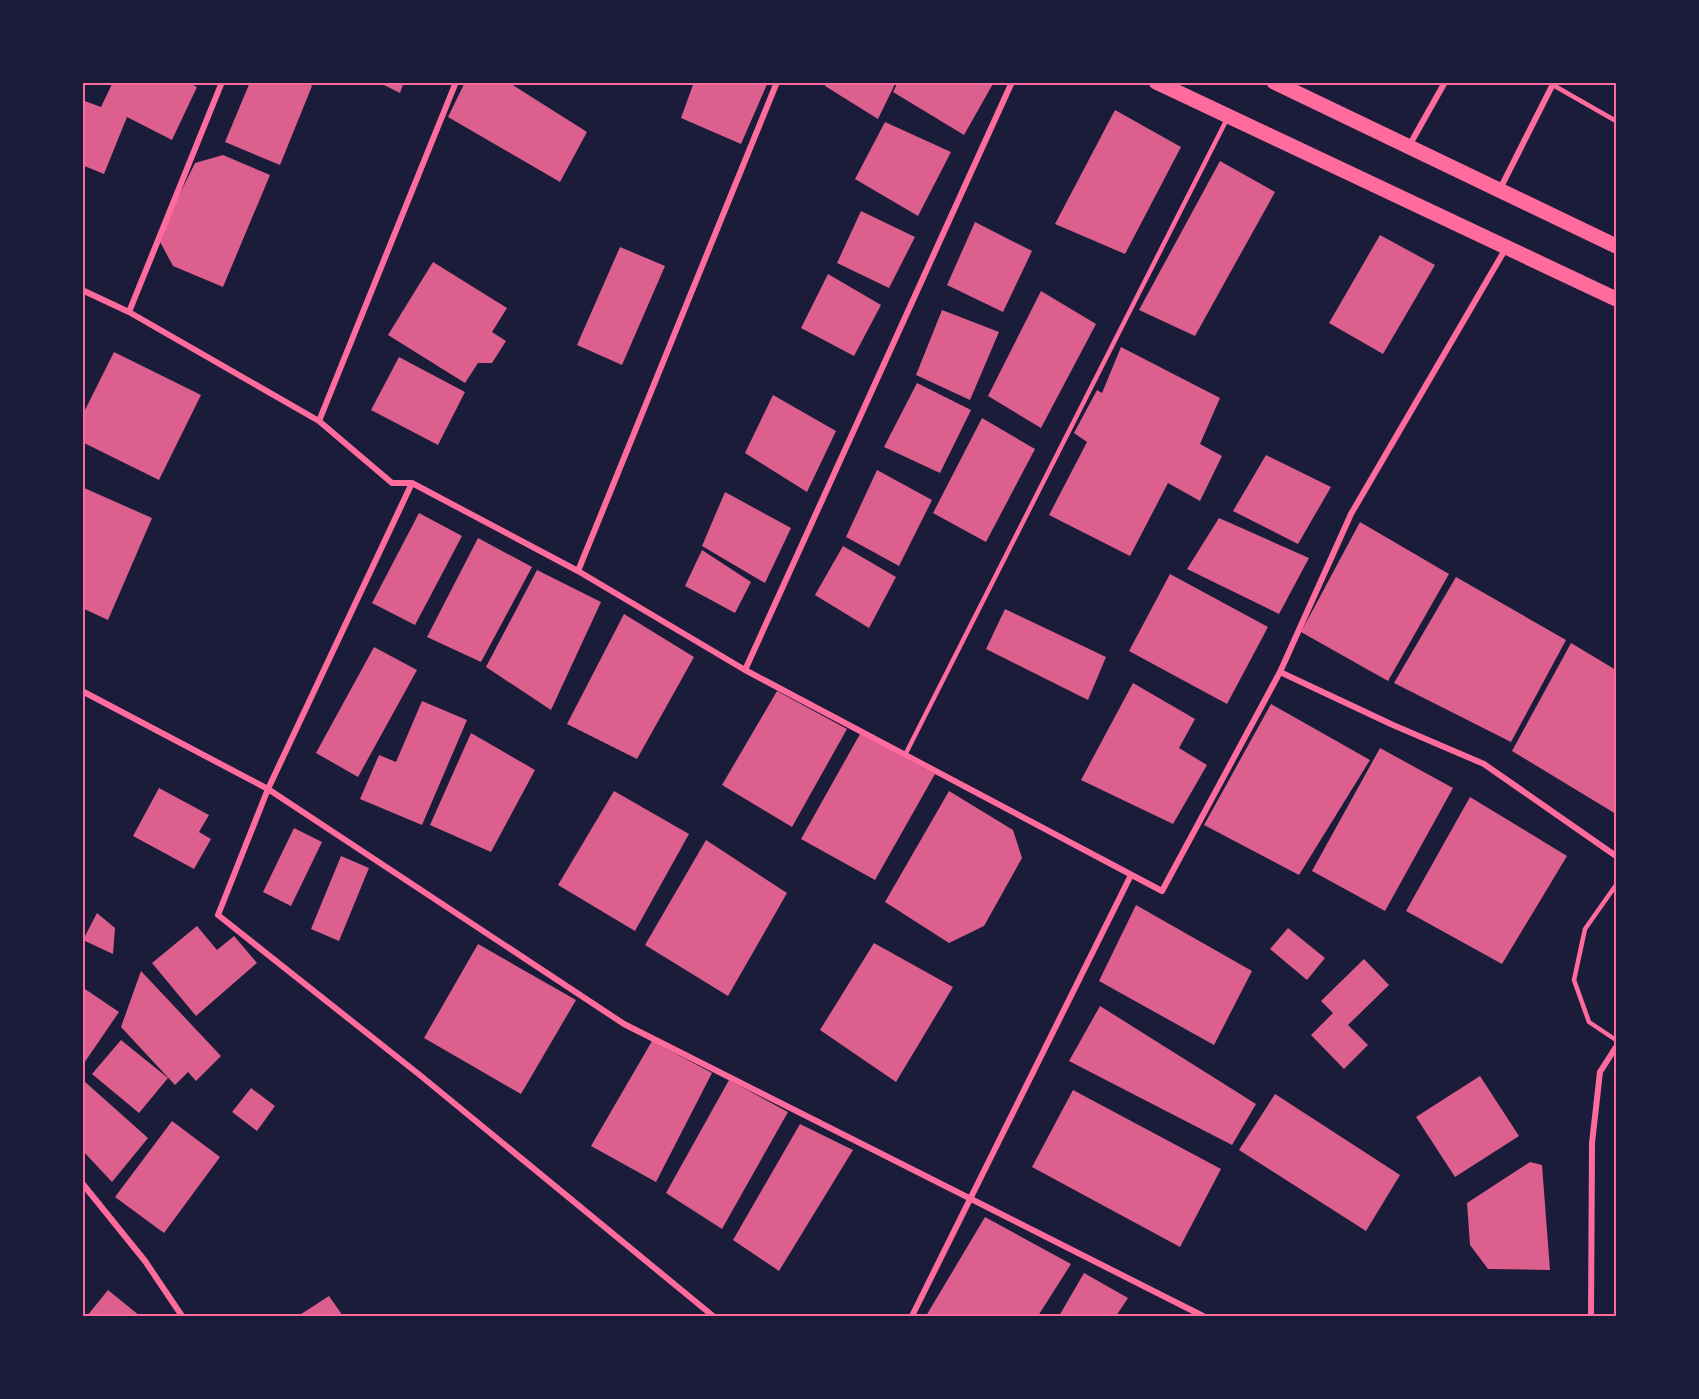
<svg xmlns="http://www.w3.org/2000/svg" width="1699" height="1399" viewBox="0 0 1699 1399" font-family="'PT Sans',sans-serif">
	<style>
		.building { fill: #dd5f8e }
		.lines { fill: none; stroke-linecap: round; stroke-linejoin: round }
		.service { stroke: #ff6b9d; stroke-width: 4.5 }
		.minor { stroke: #ff6b9d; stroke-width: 6 }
		.primary { stroke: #ff6b9d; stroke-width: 15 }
		.neatline { fill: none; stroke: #ff6b9d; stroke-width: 2 }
	</style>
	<rect width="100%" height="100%" fill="#1b1b3a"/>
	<path class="building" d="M113 82H187L197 87 172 140 127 117 104 174 82 165V100L101 107Z
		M250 82H305L312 86 280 165 225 142Z
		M378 82H404L400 93Z
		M465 82H508L587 132 560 182 448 117Z
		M694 82H768L741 144 681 118Z
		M827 82H896L878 119 825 86Z
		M898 82H994L964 135 893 92Z
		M1115 110 1181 147 1125 254 1055 224Z
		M885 122 951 152 918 216 855 179Z
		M223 155 270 175 223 287 173 266 158 238 195 163Z
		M1220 161 1275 192 1195 336 1139 310Z
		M861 211 915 237 889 288 837 263Z
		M975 222 1032 251 1003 312 947 285Z
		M1380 235 1435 265 1383 354 1329 323Z
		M620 247 665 266 622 365 577 345Z
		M433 262 507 308 492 332 506 341 492 363H478L465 383 388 335Z
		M828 274 881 305 854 356 801 328Z
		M1041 291 1096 324 1041 428 988 396Z
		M942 310 999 332 970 400 916 375Z
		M1121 347 1220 398 1200 444 1222 456 1200 501 1168 483 1130 556 1049 515 1087 442 1074 433 1097 390 1102 393Z
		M114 352 201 395 159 480 82 442V416Z
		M399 357 465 392 438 445 371 410Z
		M917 383 971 410 940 473 884 447Z
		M773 395 836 431 807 492 745 453Z
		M982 418 1035 449 986 542 933 513Z
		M1266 455 1331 487 1298 544 1233 511Z
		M877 470 932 500 899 566 846 537Z
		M82 487 152 518 108 620 82 608Z
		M725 492 791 528 765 583 702 546Z
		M419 513 462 536 415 625 372 603Z
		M1219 518 1309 558 1279 614 1187 569Z
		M1360 522 1449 574 1388 681 1301 632Z
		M478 538 532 567 481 662 427 637Z
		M843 546 896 577 869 628 815 595Z
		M702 550 751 582 735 613 685 586Z
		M537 570 601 602 551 710 486 667Z
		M1170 574 1268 627 1227 704 1129 651Z
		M1456 577 1566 640 1511 742 1394 683Z
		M1005 609 1106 657 1088 700 986 649Z
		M624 614 694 657 637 759 567 724Z
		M1571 643 1616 670V814L1512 751Z
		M374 647 417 670 358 777 316 753Z
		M1133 683 1195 719 1179 748 1207 765 1173 824 1081 780Z
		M777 691 847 729 792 827 722 785Z
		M422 701 467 720 422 825 360 799 379 755 396 762Z
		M1271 704 1370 760 1299 875 1204 825Z
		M471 733 535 770 491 852 430 825Z
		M860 734 935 774 875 880 801 839Z
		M1380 748 1453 788 1385 911 1312 871Z
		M159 788 209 815 199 832 211 839 194 869 133 836Z
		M614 791 689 834 635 931 558 885Z
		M949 791 1013 830 1022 858 984 926 949 943 885 902Z
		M1470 797 1567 856 1502 964 1406 911Z
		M294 828 322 842 291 906 263 892Z
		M706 840 787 893 728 996 645 945Z
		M341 856 369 868 339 941 311 929Z
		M1136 905 1252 971 1214 1045 1099 981Z
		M97 913 115 928 113 954 83 940Z
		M197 926 217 950 234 936 257 963 196 1016 152 963Z
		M1288 928 1325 958 1307 980 1270 949Z
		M874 943 953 987 896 1082 820 1030Z
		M478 944 576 1000 521 1094 424 1038Z
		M1364 959 1389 985 1348 1025 1368 1045 1344 1069 1311 1035 1333 1013 1321 1001Z
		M141 971 221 1056 196 1081 188 1072 175 1085 121 1027Z
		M82 987 119 1012 82 1066Z
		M1100 1006 1256 1104 1232 1145 1069 1061Z
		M121 1040 168 1078 139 1113 92 1074Z
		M652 1041 712 1073 656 1182 591 1146Z
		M1480 1076 1519 1136 1455 1177 1416 1117Z
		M729 1080 788 1112 722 1229 666 1193Z
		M84 1081 148 1138 112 1182 82 1150Z
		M251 1088 275 1106 257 1131 232 1112Z
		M1073 1090 1221 1169 1180 1247 1032 1167Z
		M1275 1094 1400 1175 1366 1231 1239 1150Z
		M172 1121 220 1157 164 1233 115 1197Z
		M800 1124 853 1150 779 1271 733 1240Z
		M1530 1162 1542 1165 1550 1270 1488 1269 1470 1245 1467 1203Z
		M985 1217 1071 1264 1038 1316H926Z
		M1084 1273 1128 1298 1116 1316H1059Z
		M108 1290 140 1316H87Z
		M329 1296 343 1316H298Z"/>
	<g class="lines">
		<path class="service" d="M1553 85 1616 121
			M905 755 1227 119
			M1616 885 1585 929 1574 980 1589 1022 1616 1040"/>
		<path class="minor" d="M222 82 129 312 319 421 392 483H412L578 571 745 670 1162 891 1280 672 1351 514 1506 248
			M1409 146 1445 82
			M1500 189 1554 82
			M82 290 129 312
			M319 421 456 82
			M412 483 268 789 218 915 421 1076 713 1316
			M578 571 777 82
			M745 670 1012 82
			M1280 672 1393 725 1484 764 1616 856
			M82 691 268 789 624 1024 1203 1316
			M82 1183 145 1261 182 1316
			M912 1316 1131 875
			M1591 1316 1592 1143 1600 1072 1616 1047"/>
		<path class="primary" d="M1156 82 1616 299
			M1274 82 1616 246"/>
	</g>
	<rect width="1699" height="1399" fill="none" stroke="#1b1b3a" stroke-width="168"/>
	<rect x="84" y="84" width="1531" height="1231" class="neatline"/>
</svg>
